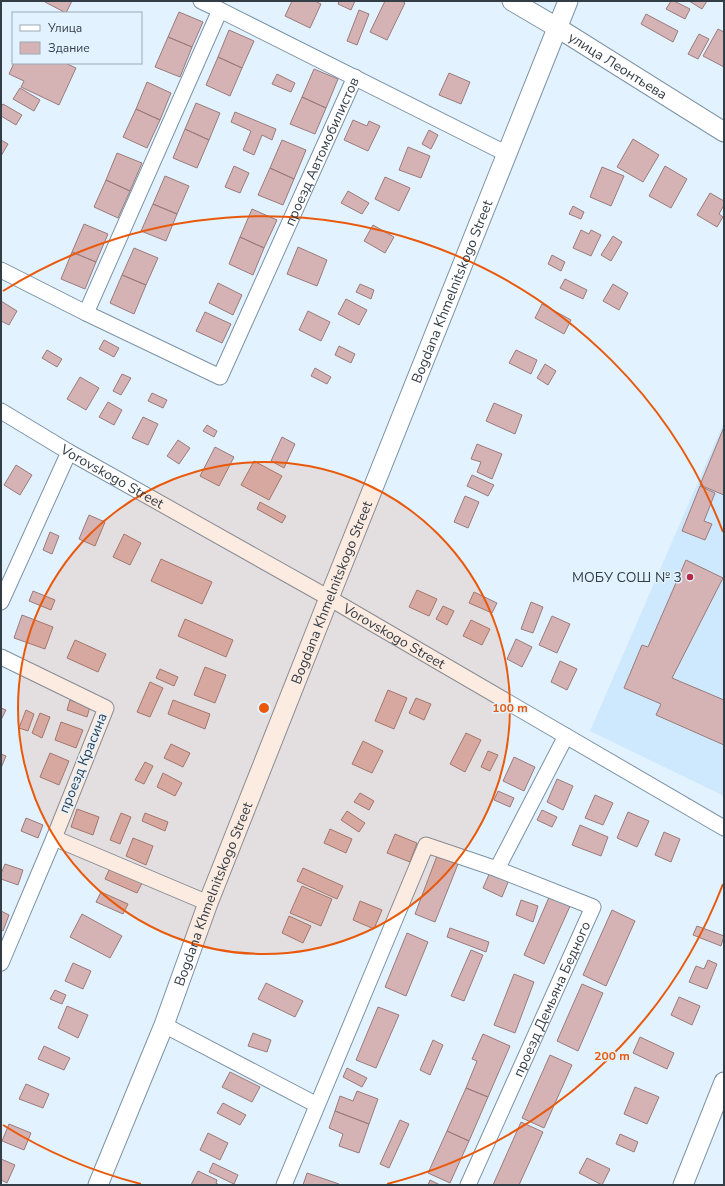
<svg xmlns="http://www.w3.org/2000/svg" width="725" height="1186" viewBox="0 0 725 1186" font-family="'Nunito Sans',sans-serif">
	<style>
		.built { fill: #cee8fd }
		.building { fill: #d5b3b4; stroke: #9a7b7c }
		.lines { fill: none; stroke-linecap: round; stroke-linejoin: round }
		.minor-casing { stroke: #7b93a6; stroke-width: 17 }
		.tertiary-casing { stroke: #7b93a6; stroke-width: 21 }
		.minor { stroke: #fff; stroke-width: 15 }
		.tertiary { stroke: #fff; stroke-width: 19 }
		.ring { fill: none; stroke: #e8590c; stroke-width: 2 }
		.poi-dot { fill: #b82744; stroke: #e3f2ff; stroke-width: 1.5 }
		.labels { text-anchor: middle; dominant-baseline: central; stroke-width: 3; stroke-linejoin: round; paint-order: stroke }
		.street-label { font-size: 14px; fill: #333d46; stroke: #e3f2ff }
		.poi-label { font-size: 14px; fill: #333d46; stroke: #e3f2ff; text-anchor: end }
		.centre { fill: #e8590c; stroke: #e3f2ff; stroke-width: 2 }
		.ring-label { font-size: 12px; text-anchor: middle; font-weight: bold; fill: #e8590c; stroke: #e3f2ff; stroke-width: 3; stroke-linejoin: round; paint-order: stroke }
	</style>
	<rect width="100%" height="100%" fill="#e3f2ff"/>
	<path class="built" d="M724 422V796L590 731Z"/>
	<path class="building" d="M46 1H72L66 13 45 2Z
		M292 1H315L321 4 310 28 285 16Z
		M339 1H355L351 10 338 4Z
		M385 1H402L405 3 387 40 370 32Z
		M671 1H674L690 9 685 19 666 9Z
		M689 1H707L702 9Z
		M359 10 369 14 357 45 347 41Z
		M179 12 203 22 192 47 168 37Z
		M646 14 678 31 673 42 641 24Z
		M718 29 724 32V67L703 56Z
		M229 30 254 41 242 68 218 57Z
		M699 34 709 39 698 59 688 54Z
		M168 37 192 47 180 77 155 67Z
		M218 57 242 68 230 96 206 85Z
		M14 63H65L76 68 59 105 21 87 24 81 9 74Z
		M314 69 338 79 326 108 302 97Z
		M449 73 470 82 461 104 439 95Z
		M277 74 295 83 291 92 272 84Z
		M147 82 171 93 160 120 136 109Z
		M20 88 40 100 34 111 13 99Z
		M302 97 326 108 315 134 290 124Z
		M196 103 220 113 209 140 185 129Z
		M3 104 22 115 16 125 1 116V107Z
		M136 109 160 120 147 148 123 137Z
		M235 112 276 129 272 140 262 135 254 155 243 150 251 131 231 122Z
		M353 120 367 126 369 121 380 126 368 151 344 140Z
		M185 129 209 140 197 168 173 158Z
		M429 130 438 135 431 149 422 144Z
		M633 139 659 155 643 182 617 167Z
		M1 140 8 144 1 156Z
		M282 140 306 150 294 179 270 168Z
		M408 147 430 156 421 178 399 170Z
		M117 153 142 163 130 191 106 180Z
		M234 166 249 173 240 193 225 187Z
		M665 166 687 179 671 208 649 196Z
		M602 167 624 176 611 206 590 197Z
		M270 168 294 179 283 205 258 195Z
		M165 176 189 186 177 214 153 204Z
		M385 177 410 188 399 211 375 199Z
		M106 180 130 191 118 218 94 207Z
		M348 191 369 203 362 214 341 203Z
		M710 193 724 201V205L719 214 723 217 717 227 697 215Z
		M153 204 177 214 166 241 141 231Z
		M573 206 584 212 581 219 569 214Z
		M252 209 277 220 264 248 240 237Z
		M84 224 108 234 96 262 72 252Z
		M373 225 394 237 385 253 364 241Z
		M581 230 589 234 591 230 601 235 591 256 573 248Z
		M613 236 622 242 611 261 601 255Z
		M240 237 264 248 253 275 229 264Z
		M298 247 327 260 317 286 287 274Z
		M134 248 158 258 146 285 122 275Z
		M72 252 96 262 85 289 61 279Z
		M552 255 565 262 561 271 548 264Z
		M122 275 146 285 134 314 110 303Z
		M565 279 587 290 583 299 560 288Z
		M218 283 242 295 233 315 209 303Z
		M360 284 374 290 371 299 356 292Z
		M613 284 628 293 619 310 603 301Z
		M346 299 367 310 359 325 338 314Z
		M1 301 17 311 9 325 1 321Z
		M542 304 571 320 564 334 535 318Z
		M308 311 330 322 321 341 299 330Z
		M205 312 231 324 222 343 196 331Z
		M104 340 119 348 114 357 99 349Z
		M339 346 355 354 351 363 335 355Z
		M47 350 62 359 57 367 42 358Z
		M516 350 537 360 531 374 509 363Z
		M545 364 556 371 548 385 537 378Z
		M315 368 331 377 327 384 311 376Z
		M122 374 131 378 121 395 113 391Z
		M80 377 99 388 86 410 67 399Z
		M152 393 167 400 163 408 148 401Z
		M108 402 122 410 114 425 99 417Z
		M494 403 522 415 515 434 486 421Z
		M143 417 158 424 148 445 132 438Z
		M207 425 217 431 214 437 203 431Z
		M724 427V495L700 485Z
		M282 437 295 444 284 468 271 461Z
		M178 440 190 448 179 464 167 456Z
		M477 444 502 454 492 479 477 472 481 462 471 459Z
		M215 447 234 457 219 486 200 476Z
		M254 461 282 476 269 500 241 485Z
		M16 465 32 475 20 495 4 485Z
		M472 475 494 485 488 496 467 486Z
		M700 486 715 493 704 521 712 524 705 540 682 531Z
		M465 496 479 502 468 528 454 522Z
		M260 502 286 516 282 523 257 509Z
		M89 515 105 522 95 546 79 539Z
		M50 532 59 536 52 554 43 550Z
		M124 534 141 543 130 565 113 557Z
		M161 559 212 582 202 604 151 581Z
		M686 560 723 578 672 678 724 700V745L656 715 661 704 624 688 642 645 648 647Z
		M417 590 437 599 429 616 409 607Z
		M33 591 55 600 51 610 29 601Z
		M474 592 497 603 492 613 469 603Z
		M531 602 543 607 533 633 521 629Z
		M443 606 454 611 447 625 436 619Z
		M22 615 53 627 45 649 14 638Z
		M552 616 570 624 557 653 539 645Z
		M185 619 233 640 226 657 178 636Z
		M471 620 490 629 482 645 463 636Z
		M516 639 532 647 522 667 507 659Z
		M75 640 106 654 98 672 67 658Z
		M560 661 577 669 567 690 551 682Z
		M205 667 226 675 215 703 194 695Z
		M160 669 178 677 174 686 156 678Z
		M150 682 163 688 150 717 137 712Z
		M388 690 407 698 394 729 375 721Z
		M416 698 431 704 424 720 409 713Z
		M70 700 90 707 87 717 67 710Z
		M173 700 210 714 205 729 168 714Z
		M1 708 6 710 1 720Z
		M26 710 34 714 28 731 19 728Z
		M40 713 50 717 42 738 32 733Z
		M61 722 83 730 76 748 55 740Z
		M466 733 481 740 465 772 450 764Z
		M363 741 383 751 372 773 352 764Z
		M171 744 190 753 183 767 164 758Z
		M488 751 498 755 490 771 481 767Z
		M50 753 69 761 59 785 40 777Z
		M1 754 6 756 1 768Z
		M514 757 535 767 524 791 503 781Z
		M145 762 153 766 144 784 135 780Z
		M163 773 182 783 175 796 157 787Z
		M557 779 573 786 563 810 547 802Z
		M498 791 514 798 510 807 494 800Z
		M360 793 374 801 369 810 354 802Z
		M595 795 613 803 603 825 585 818Z
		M77 809 99 817 93 835 71 827Z
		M542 810 557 817 552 827 537 820Z
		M347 811 365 823 359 832 341 820Z
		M628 812 649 821 637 847 617 838Z
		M121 813 131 817 120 844 110 840Z
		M145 813 168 822 165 831 142 821Z
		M26 818 43 825 38 838 21 831Z
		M580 825 608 837 601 856 572 845Z
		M330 829 352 839 346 853 324 843Z
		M664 832 680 839 671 862 655 855Z
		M395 834 417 843 410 862 387 853Z
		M133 838 153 846 146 865 126 856Z
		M437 856 458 864 435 922 415 914Z
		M5 864 23 870 18 885 1 879V874Z
		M110 868 142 883 137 893 105 879Z
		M303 868 343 886 337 899 297 881Z
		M490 872 509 880 502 897 483 888Z
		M302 886 332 899 321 926 290 913Z
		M101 892 128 904 123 914 96 902Z
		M550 895 571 904 544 964 524 955Z
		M521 900 538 906 533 922 516 915Z
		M360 901 382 910 374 929 353 920Z
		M612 910 635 921 606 986 583 975Z
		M1 911 9 915 3 931 1 930Z
		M82 914 122 936 110 958 70 937Z
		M289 916 311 926 303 943 282 933Z
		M697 926 724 936 721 946 693 935Z
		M450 928 489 942 486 952 447 937Z
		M407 933 428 942 406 996 385 987Z
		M471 950 483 955 464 1001 451 996Z
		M708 960 717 964 707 989 689 982 696 966 704 969Z
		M73 963 91 971 83 989 65 981Z
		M514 974 534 982 515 1033 494 1025Z
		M266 983 303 1001 295 1017 258 999Z
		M582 984 603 993 578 1051 557 1041Z
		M55 990 66 995 62 1004 50 999Z
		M679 997 700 1006 692 1025 671 1015Z
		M67 1006 88 1015 78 1038 58 1028Z
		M378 1007 399 1015 376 1068 356 1060Z
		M253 1033 271 1040 267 1052 248 1046Z
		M483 1034 510 1046 488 1097 466 1088 477 1061 472 1059Z
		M640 1037 674 1053 667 1069 633 1053Z
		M433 1040 443 1045 430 1075 420 1070Z
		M44 1046 70 1058 64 1070 38 1059Z
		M550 1055 572 1065 544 1128 522 1118Z
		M347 1068 367 1078 362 1087 343 1077Z
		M230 1072 260 1087 252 1102 222 1087Z
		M26 1084 49 1094 43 1108 19 1099Z
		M635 1087 659 1097 647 1124 624 1114Z
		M466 1088 488 1097 469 1141 447 1131Z
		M357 1091 378 1099 369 1124 335 1111 340 1096 353 1101Z
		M223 1103 246 1115 240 1125 217 1113Z
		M335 1111 369 1124 359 1153 339 1146 343 1134 329 1128Z
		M400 1120 409 1124 389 1168 380 1164Z
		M521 1122 543 1132 519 1185H493Z
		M9 1124 31 1133 24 1150 2 1141Z
		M447 1131 469 1141 450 1183 428 1173Z
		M208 1133 228 1143 220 1160 200 1150Z
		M620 1134 638 1142 634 1152 616 1144Z
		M587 1158 610 1169 602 1185 579 1173Z
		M1 1159 15 1165 7 1183 1 1180Z
		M213 1163 238 1175 234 1184 209 1172Z
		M198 1171 217 1180 216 1183 219 1185H191Z
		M307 1173 339 1184V1185H303Z
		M430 1180 440 1185H428Z"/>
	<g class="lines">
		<g class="minor-casing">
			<g id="minor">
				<path d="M201 1 220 10"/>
				<path id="s1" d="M1 270 86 313 220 377 355 77"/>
				<path d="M86 313 220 10 507 154"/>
				<path id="s2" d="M1 411 69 452 329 598 724 828"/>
				<path d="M1 602 69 452"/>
				<path d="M1 657 106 708 54 838 1 963"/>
				<path d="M54 838 208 903"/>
				<path d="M164 1025 317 1105"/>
				<path d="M284 1185 426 845 497 869"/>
				<path id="s3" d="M468 1185 593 907 497 869 566 736"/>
			</g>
		</g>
		<g class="tertiary-casing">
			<g id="tertiary">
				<path id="s4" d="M512 1 558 28 724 132"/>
				<path id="s5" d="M98 1185 164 1025 208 903 329 598 568 1"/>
				<path d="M683 1185 724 1082"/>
			</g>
		</g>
		<use href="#minor" class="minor"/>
		<use href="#tertiary" class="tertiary"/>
	</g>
	<circle cx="264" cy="708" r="246" fill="#e8590c" fill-opacity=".12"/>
	<g class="ring">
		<circle cx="264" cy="708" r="246"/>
		<path d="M723 884A492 492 0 0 1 387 1184M141 1184A492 492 0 0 1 3 1125M3 291A492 492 0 0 1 723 532"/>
	</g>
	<circle class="poi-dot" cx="690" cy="577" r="4"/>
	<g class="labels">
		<g class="street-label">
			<text stroke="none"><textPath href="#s4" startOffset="124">улица Леонтьева</textPath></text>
			<text stroke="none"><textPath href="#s1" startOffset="491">проезд Автомобилистов</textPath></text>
			<text stroke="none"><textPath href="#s5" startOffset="961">Bogdana Khmelnitskogo Street</textPath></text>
			<text stroke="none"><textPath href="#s2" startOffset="129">Vorovskogo Street</textPath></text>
			<text stroke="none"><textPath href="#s5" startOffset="637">Bogdana Khmelnitskogo Street</textPath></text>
			<text stroke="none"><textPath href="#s2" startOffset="453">Vorovskogo Street</textPath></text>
			<text transform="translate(83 763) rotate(-68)">проезд Красина</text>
			<text stroke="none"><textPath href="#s5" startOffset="313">Bogdana Khmelnitskogo Street</textPath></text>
			<text stroke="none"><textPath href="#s3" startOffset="204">проезд Демьяна Бедного</textPath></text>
		</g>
		<g class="poi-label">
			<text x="682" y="577">МОБУ СОШ № 3</text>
		</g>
	</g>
	<circle cx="264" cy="708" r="6" class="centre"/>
	<g class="ring-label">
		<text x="510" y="712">100 m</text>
		<text x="612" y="1060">200 m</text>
	</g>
	<rect width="725" height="1186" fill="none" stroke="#333d46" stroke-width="4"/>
	<rect x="12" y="12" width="130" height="52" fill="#e3f2ff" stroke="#9daab5"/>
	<rect x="20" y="25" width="20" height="6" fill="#ffffff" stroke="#9daab5"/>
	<text x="48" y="32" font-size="12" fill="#333d46">Улица</text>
	<rect x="20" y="42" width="20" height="12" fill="#d5b3b4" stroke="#9daab5"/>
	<text x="48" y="52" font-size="12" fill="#333d46">Здание</text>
</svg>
